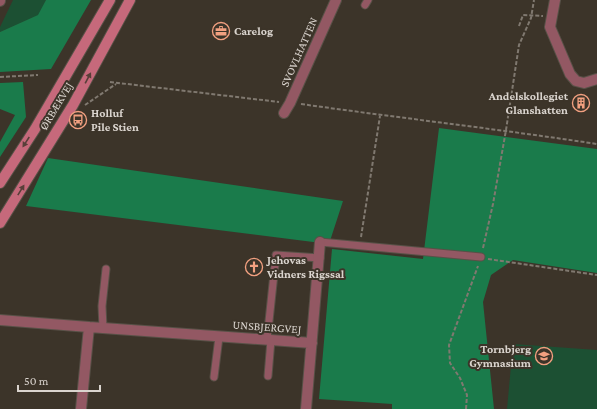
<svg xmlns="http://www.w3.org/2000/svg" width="597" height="409" viewBox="0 0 597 409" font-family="'Crimson Pro',serif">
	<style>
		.green { fill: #1c5033 }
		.forest { fill: #1a7b4b }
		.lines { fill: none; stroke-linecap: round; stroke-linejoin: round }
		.lane-casing { stroke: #585147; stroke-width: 9 }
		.street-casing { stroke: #585147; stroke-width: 12 }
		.secondary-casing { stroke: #585147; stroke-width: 12 }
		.path { stroke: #807970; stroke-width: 2; stroke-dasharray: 4 2; stroke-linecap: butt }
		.lane { stroke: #935863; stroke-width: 7 }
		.street { stroke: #935863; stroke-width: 10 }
		.secondary { stroke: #c6697b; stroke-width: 10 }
		.oneway { fill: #583f39 }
		.labels { text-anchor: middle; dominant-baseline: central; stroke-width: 4; stroke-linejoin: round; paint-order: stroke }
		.poi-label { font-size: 12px; font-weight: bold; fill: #dad4ce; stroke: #3c3429; text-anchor: start }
		.street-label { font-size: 12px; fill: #dad4ce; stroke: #3c3429 }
	</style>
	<rect width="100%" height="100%" fill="#3c3429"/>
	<path class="green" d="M13 0H46L39 15 0 32V27Z
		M513 344 597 350V409H507Z"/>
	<path class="forest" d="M46 0H91L51 69 0 72V32L38 15Z
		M23 82 26 117 0 157V142L15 115 0 109V83Z
		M439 128 597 149V273L513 260 491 275 483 302 494 409H392V404L319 399 332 249 423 259Z
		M48 158 343 201 329 244 26 206Z"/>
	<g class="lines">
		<g class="lane-casing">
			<path id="lane" d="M365 5 368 0
				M320 242 481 257
				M103 328 102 306 106 269
				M267 340 276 255 320 258
				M268 376 271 340
				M214 377 219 337"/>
		</g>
		<g class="street-casing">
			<path id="street" d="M555 0 550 27 570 74 576 81 584 83 597 79
				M0 1V0
				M284 113 290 103 336 0
				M0 320 89 327
				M81 409 89 327 312 343
				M306 409 320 242"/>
		</g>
		<g class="secondary-casing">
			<path id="secondary" d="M0 183 35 129 110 0
				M0 223 73 105 130 0"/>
		</g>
		<path class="path" d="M519 26 523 15 543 16
			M0 77 38 75
			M110 82 279 102
			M301 104C400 118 498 129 597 144
			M85 105 116 84
			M361 237 380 116
			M483 248 493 204 506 130 519 45 531 18 534 0
			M488 259 597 275
			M466 409 467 395 460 378 450 363 449 345 478 266"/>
		<use href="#lane" class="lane"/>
		<use href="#street" class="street"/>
		<use href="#secondary" class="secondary"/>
	</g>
	<defs><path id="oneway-solid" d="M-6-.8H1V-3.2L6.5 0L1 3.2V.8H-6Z"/></defs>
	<g class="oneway">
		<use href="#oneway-solid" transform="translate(88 78) rotate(-62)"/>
		<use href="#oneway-solid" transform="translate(26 142) rotate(123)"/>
		<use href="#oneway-solid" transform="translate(21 190) rotate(-58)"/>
	</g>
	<defs>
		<g id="office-ring" transform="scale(0.9)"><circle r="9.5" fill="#3c3429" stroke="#f2a080" stroke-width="1.5"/><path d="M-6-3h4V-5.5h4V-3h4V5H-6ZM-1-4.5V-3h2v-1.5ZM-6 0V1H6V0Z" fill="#f2a080"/></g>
		<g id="building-ring" transform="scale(0.9)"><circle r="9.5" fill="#3c3429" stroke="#f2a080" stroke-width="1.5"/><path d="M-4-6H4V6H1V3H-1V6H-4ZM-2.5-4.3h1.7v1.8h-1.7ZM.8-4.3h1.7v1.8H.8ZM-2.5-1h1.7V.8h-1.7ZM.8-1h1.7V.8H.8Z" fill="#f2a080"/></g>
		<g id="bus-ring" transform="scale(0.9)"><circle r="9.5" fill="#3c3429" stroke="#f2a080" stroke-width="1.5"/><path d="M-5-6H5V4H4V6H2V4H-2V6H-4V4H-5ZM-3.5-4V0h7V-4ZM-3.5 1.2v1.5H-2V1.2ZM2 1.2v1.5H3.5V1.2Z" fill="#f2a080"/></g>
		<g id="church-ring" transform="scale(0.9)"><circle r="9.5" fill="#3c3429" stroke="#f2a080" stroke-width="1.5"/><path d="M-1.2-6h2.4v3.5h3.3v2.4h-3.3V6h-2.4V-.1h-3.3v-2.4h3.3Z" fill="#f2a080"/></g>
		<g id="school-ring" transform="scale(0.9)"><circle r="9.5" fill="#3c3429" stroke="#f2a080" stroke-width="1.5"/><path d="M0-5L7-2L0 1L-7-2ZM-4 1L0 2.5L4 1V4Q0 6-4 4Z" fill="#f2a080"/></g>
	</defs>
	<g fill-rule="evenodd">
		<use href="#office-ring" x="221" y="31"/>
		<use href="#building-ring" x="581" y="103"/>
		<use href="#bus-ring" x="78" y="120"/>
		<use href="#church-ring" x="254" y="267"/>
		<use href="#school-ring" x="544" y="356"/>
	</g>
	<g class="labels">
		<g class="poi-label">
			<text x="234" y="31">Carelog</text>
			<text x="568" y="96" text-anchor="end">Andelskollegiet<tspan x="568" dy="14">Glanshatten</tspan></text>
			<text x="91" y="113">Holluf<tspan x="91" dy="14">Pile Stien</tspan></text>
			<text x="267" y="260">Jehovas<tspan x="267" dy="14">Vidners Rigssal</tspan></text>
			<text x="531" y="349" text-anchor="end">Tornbjerg<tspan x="531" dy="14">Gymnasium</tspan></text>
		</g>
		<g class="street-label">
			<text transform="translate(299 52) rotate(-66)">SVOVLHATTEN</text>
			<text transform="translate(56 106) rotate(-59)">ØRBÆKVEJ</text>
			<text transform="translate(267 327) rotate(4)">UNSBJERGVEJ</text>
		</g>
	</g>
	<path d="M18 385v6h82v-6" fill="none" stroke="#dad4ce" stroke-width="2"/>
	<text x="24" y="385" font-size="12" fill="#dad4ce" stroke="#3c3429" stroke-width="3" paint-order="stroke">50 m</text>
</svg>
